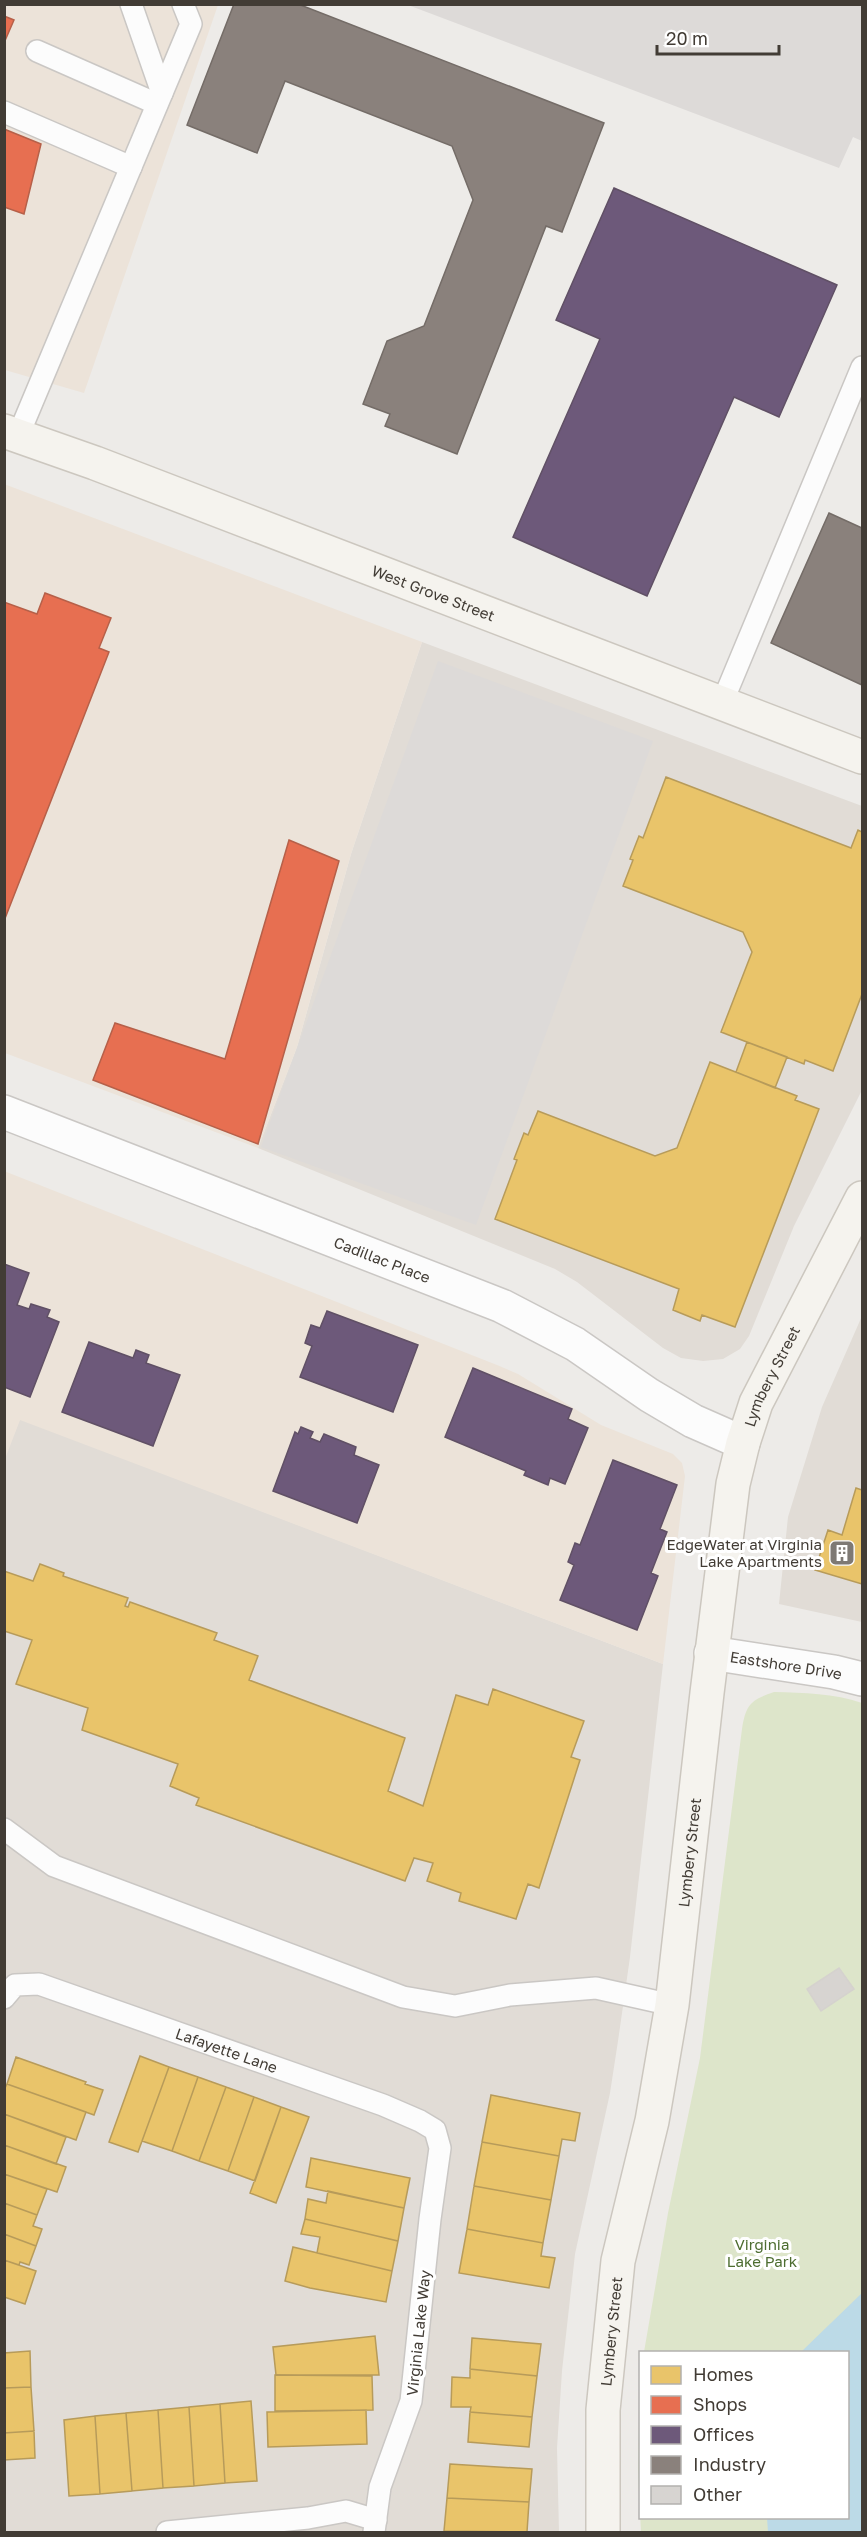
<svg xmlns="http://www.w3.org/2000/svg" width="867" height="2537" viewBox="0 0 867 2537" font-family="'Golos Text',sans-serif">
	<style>
		.residential { fill: #e1dcd6 }
		.commercial { fill: #ece3d9 }
		.green { fill: #dde5ca }
		.parking { fill: #dddad8 }
		.water { fill: #bcdae7 }
		.homes { fill: #e9c46a; stroke: #b79b5a; stroke-width: 1.5 }
		.shops { fill: #e76f51; stroke: #b66049; stroke-width: 1.5 }
		.offices { fill: #6d597a; stroke: #605065; stroke-width: 1.5 }
		.industry { fill: #8a817c; stroke: #746c67; stroke-width: 1.5 }
		.building { fill: #d7d4d1; stroke: #d5d2ce; stroke-width: 1.5 }
		.lines { fill: none; stroke-linecap: round; stroke-linejoin: round }
		.lane-casing { stroke: #cac7c4; stroke-width: 24 }
		.street-casing { stroke: #cac7c4; stroke-width: 36 }
		.secondary-casing { stroke: #ccc7bf; stroke-width: 36 }
		.lane { stroke: #fcfcfc; stroke-width: 21 }
		.street { stroke: #fcfcfc; stroke-width: 33 }
		.secondary { stroke: #f5f3ee; stroke-width: 33 }
		.labels { text-anchor: middle; dominant-baseline: central; stroke-width: 6; stroke-linejoin: round; paint-order: stroke }
		.street-label { font-size: 15px; fill: #423c35; stroke: #fff }
		.poi-label { font-size: 15px; fill: #423c35; stroke: #fff; text-anchor: end }
		.park-label { font-size: 15px; fill: #4d6d30; stroke: #fff }
	</style>
	<rect width="100%" height="100%" fill="#edebe8"/>
	<path class="residential" d="M422 642 862 806V1090L794 1226 749 1336 740 1349 723 1359 703 1361 681 1358 663 1348 577 1282 555 1269 258 1148 297 1047 351 854Z
		M862 1316V1622L779 1604 788 1517 822 1407Z
		M20 1419 663 1664 630 1957 618 2041 610 2093 575 2254 562 2371 557 2448 559 2532H5L4 1459Z"/>
	<path class="commercial" d="M4 5H218L84 393 5 370Z
		M4 484 422 642 351 854 297 1047 258 1148 5 1053Z
		M4 1171 497 1365 518 1374 601 1425 673 1454 682 1463 685 1476 663 1664 20 1420 5 1459Z"/>
	<path class="green" d="M774 1692C804 1693 834 1693 862 1703V2532H641L638 2470 640 2379V2518H848V2352H644L668 2213 700 2058 742 1729C746 1704 751 1700 774 1692Z"/>
	<path class="parking" d="M408 5H862V141L853 137 839 168Z
		M438 661 653 741 476 1225 261 1147Z"/>
	<path class="water" d="M862 2293V2532H768L767 2518H848V2352H801Z"/>
	<path class="homes" d="M666 777 851 848 858 830 862 832V994L833 1071 805 1060 804 1064 721 1032 752 952 743 932 623 886 633 860 630 859 639 836 643 838Z
		M747 1042 787 1057 775 1088 736 1072Z
		M710 1062 797 1096 795 1100 819 1109 735 1327 702 1315 700 1321 673 1310 679 1289 495 1219 517 1160 514 1159 524 1133 528 1135 538 1111 655 1156 677 1148Z
		M856 1488 862 1490V1584L815 1570 828 1530 842 1535Z
		M40 1564 64 1573 63 1576 128 1598 125 1606 128 1607 130 1602 217 1633 214 1640 258 1656 249 1680 405 1738 388 1791 423 1806 456 1695 488 1705 493 1689 584 1721 571 1757 580 1760 539 1888 528 1884 516 1919 459 1901 461 1893 427 1881 433 1863 414 1858 405 1881 196 1805 199 1798 170 1786 178 1764 82 1730 88 1708 16 1684 32 1640 4 1631V1571L33 1581Z
		M140 2056 169 2067 138 2152 109 2142Z
		M16 2057 86 2082 85 2084 103 2090 94 2115 7 2084Z
		M169 2067 198 2077 172 2151 142 2141Z
		M198 2077 226 2087 199 2161 172 2151Z
		M7 2084 86 2112 76 2140 4 2114V2090Z
		M226 2087 254 2097 228 2171 199 2161Z
		M491 2095 580 2113 575 2141 562 2139 559 2156 482 2142Z
		M254 2097 281 2107 255 2181 228 2171Z
		M281 2107 309 2117 276 2203 250 2193Z
		M4 2114 66 2137 56 2164 4 2145Z
		M482 2142 559 2156 551 2200 474 2186Z
		M4 2145 66 2167 57 2192 4 2174Z
		M311 2158 410 2178 404 2208 306 2187Z
		M4 2174 47 2189 37 2215 4 2203Z
		M474 2186 551 2200 543 2243 467 2229Z
		M328 2191 404 2208 398 2241 305 2219 308 2199 326 2203Z
		M4 2203 37 2215 33 2226 42 2229 36 2246 4 2234Z
		M305 2219 398 2241 392 2271 317 2253 320 2237 301 2234Z
		M467 2229 543 2243 541 2256 555 2258 549 2288 459 2273Z
		M4 2234 36 2246 29 2265 20 2262 19 2265 4 2260Z
		M293 2247 392 2271 386 2302 310 2288 285 2281Z
		M4 2260 36 2271 25 2304 4 2297Z
		M375 2336 379 2375H276L273 2347Z
		M472 2338 541 2344 537 2376 470 2369Z
		M30 2351 31 2387 4 2388V2353Z
		M470 2369 537 2376 532 2417 470 2412 471 2407H451L452 2377 470 2378Z
		M275 2375 372 2376 373 2410 275 2411Z
		M31 2387 34 2431 4 2433V2388Z
		M251 2401 257 2481 225 2483 220 2404Z
		M220 2404 225 2483 194 2486 189 2407Z
		M189 2407 194 2486 163 2488 158 2410Z
		M158 2410 163 2488 132 2491 126 2413Z
		M366 2410 367 2444 268 2447 267 2412Z
		M470 2412 532 2417 529 2447 468 2442Z
		M126 2413 132 2491 100 2494 95 2416Z
		M95 2416 100 2494 69 2496 64 2420Z
		M34 2431 35 2458 4 2460V2433Z
		M450 2464 532 2469 529 2502 447 2498Z
		M447 2498 529 2502 527 2532 444 2531Z"/>
	<path class="shops" d="M4 16 14 20 4 43Z
		M4 129 41 144 24 214 4 207Z
		M45 593 111 618 99 648 109 652 4 921V602L37 614Z
		M289 840 339 861 258 1144 93 1080 115 1023 225 1059Z"/>
	<path class="offices" d="M614 188 837 285 779 417 734 397 647 596 513 537 600 339 556 320Z
		M4 1264 29 1273 17 1305 29 1309 31 1304 50 1310 47 1317 59 1322 30 1397 4 1387Z
		M327 1311 418 1345 393 1412 300 1377 312 1346 305 1343 311 1325 320 1328Z
		M89 1342 133 1358 136 1350 149 1355 146 1363 180 1375 153 1446 62 1412Z
		M473 1368 572 1409 568 1419 588 1428 565 1484 550 1478 548 1485 524 1475 526 1471 445 1437Z
		M301 1427 313 1432 310 1438 320 1442 324 1434 356 1447 354 1455 379 1465 357 1523 273 1491 295 1432 298 1434Z
		M613 1460 677 1485 660 1529 667 1532 651 1573 658 1576 637 1630 560 1600 574 1565 568 1562 575 1543 580 1545Z"/>
	<path class="industry" d="M234 4H298L604 123 562 232 546 226 457 454 385 426 390 414 363 404 387 341 424 326 473 200 452 146 285 81 257 153 187 125Z
		M829 513 862 528V685L771 643Z"/>
	<path class="building" d="M839 1968 854 1989 821 2011 807 1989Z"/>
	<g class="lines">
		<g class="lane-casing">
			<g id="lane">
				<path d="M131 4 162 93"/>
				<path d="M37 51 157 104"/>
				<path d="M4 112 131 167"/>
				<path d="M18 436 191 24 183 4"/>
				<path d="M722 703 862 367"/>
				<path d="M4 1829 54 1866 403 1997 455 2006 510 1995 596 1988 672 2005"/>
				<path id="s1" d="M4 1998 15 1985 39 1984 383 2105 420 2121 435 2130 440 2148 430 2219 411 2401 380 2487 374 2532"/>
				<path d="M167 2532 308 2518 346 2511 376 2520"/>
			</g>
		</g>
		<g class="street-casing">
			<g id="street">
				<path id="s2" d="M4 1112 502 1306 575 1344 649 1395 693 1421 743 1443"/>
				<path id="s3" d="M711 1653 834 1672 862 1679"/>
			</g>
		</g>
		<g class="secondary-casing">
			<g id="secondary">
				<path id="s4" d="M4 431 95 463 862 757"/>
				<path id="s5" d="M603 2532V2410L618 2261 652 2121 672 2005 707 1693 733 1484 743 1443 756 1403 862 1198"/>
			</g>
		</g>
		<use href="#lane" class="lane"/>
		<use href="#street" class="street"/>
		<use href="#secondary" class="secondary"/>
	</g>
	<defs>
		<g id="building-square" transform="scale(1.35)"><rect x="-9" y="-9" width="18" height="18" rx="4" fill="#7e7974" stroke="#fff"/><path d="M-4-6H4V6H1V3H-1V6H-4ZM-2.5-4.3h1.7v1.8h-1.7ZM.8-4.3h1.7v1.8H.8ZM-2.5-1h1.7V.8h-1.7ZM.8-1h1.7V.8H.8Z" fill="#fff"/></g>
	</defs>
	<g fill-rule="evenodd">
		<use href="#building-square" x="842" y="1553"/>
	</g>
	<g class="labels">
		<g class="street-label">
			<text stroke="none"><textPath href="#s4" startOffset="459">West Grove Street</textPath></text>
			<text stroke="none"><textPath href="#s2" startOffset="406">Cadillac Place</textPath></text>
			<text stroke="none"><textPath href="#s5" startOffset="1173">Lymbery Street</textPath></text>
			<text stroke="none"><textPath href="#s3" startOffset="76">Eastshore Drive</textPath></text>
			<text stroke="none"><textPath href="#s5" startOffset="687">Lymbery Street</textPath></text>
			<text stroke="none"><textPath href="#s1" startOffset="240">Lafayette Lane</textPath></text>
			<text stroke="none"><textPath href="#s5" startOffset="201">Lymbery Street</textPath></text>
			<text transform="translate(418 2333) rotate(-84)">Virginia Lake Way</text>
		</g>
		<g class="poi-label">
			<text x="822" y="1544">EdgeWater at Virginia<tspan x="822" dy="17">Lake Apartments</tspan></text>
		</g>
		<g class="park-label">
			<text x="762" y="2244">Virginia<tspan x="762" dy="17">Lake Park</tspan></text>
		</g>
	</g>
	<rect width="867" height="2537" fill="none" stroke="#423c35" stroke-width="12"/>
	<rect x="639" y="2351" width="210" height="168" fill="#ffffff" stroke="#b3b1ae" stroke-width="1.5"/>
	<rect x="651" y="2366" width="30" height="18" fill="#e9c46a" stroke="#b3b1ae" stroke-width="1.5"/>
	<text x="693" y="2381" font-size="18" fill="#423c35">Homes</text>
	<rect x="651" y="2396" width="30" height="18" fill="#e76f51" stroke="#b3b1ae" stroke-width="1.5"/>
	<text x="693" y="2411" font-size="18" fill="#423c35">Shops</text>
	<rect x="651" y="2426" width="30" height="18" fill="#6d597a" stroke="#b3b1ae" stroke-width="1.5"/>
	<text x="693" y="2441" font-size="18" fill="#423c35">Offices</text>
	<rect x="651" y="2456" width="30" height="18" fill="#8a817c" stroke="#b3b1ae" stroke-width="1.5"/>
	<text x="693" y="2471" font-size="18" fill="#423c35">Industry</text>
	<rect x="651" y="2486" width="30" height="18" fill="#d7d4d1" stroke="#b3b1ae" stroke-width="1.5"/>
	<text x="693" y="2501" font-size="18" fill="#423c35">Other</text>
	<path d="M657 45v9h122v-9" fill="none" stroke="#423c35" stroke-width="3"/>
	<text x="666" y="45" font-size="18" fill="#423c35" stroke="#ffffff" stroke-width="4.5" paint-order="stroke">20 m</text>
</svg>
